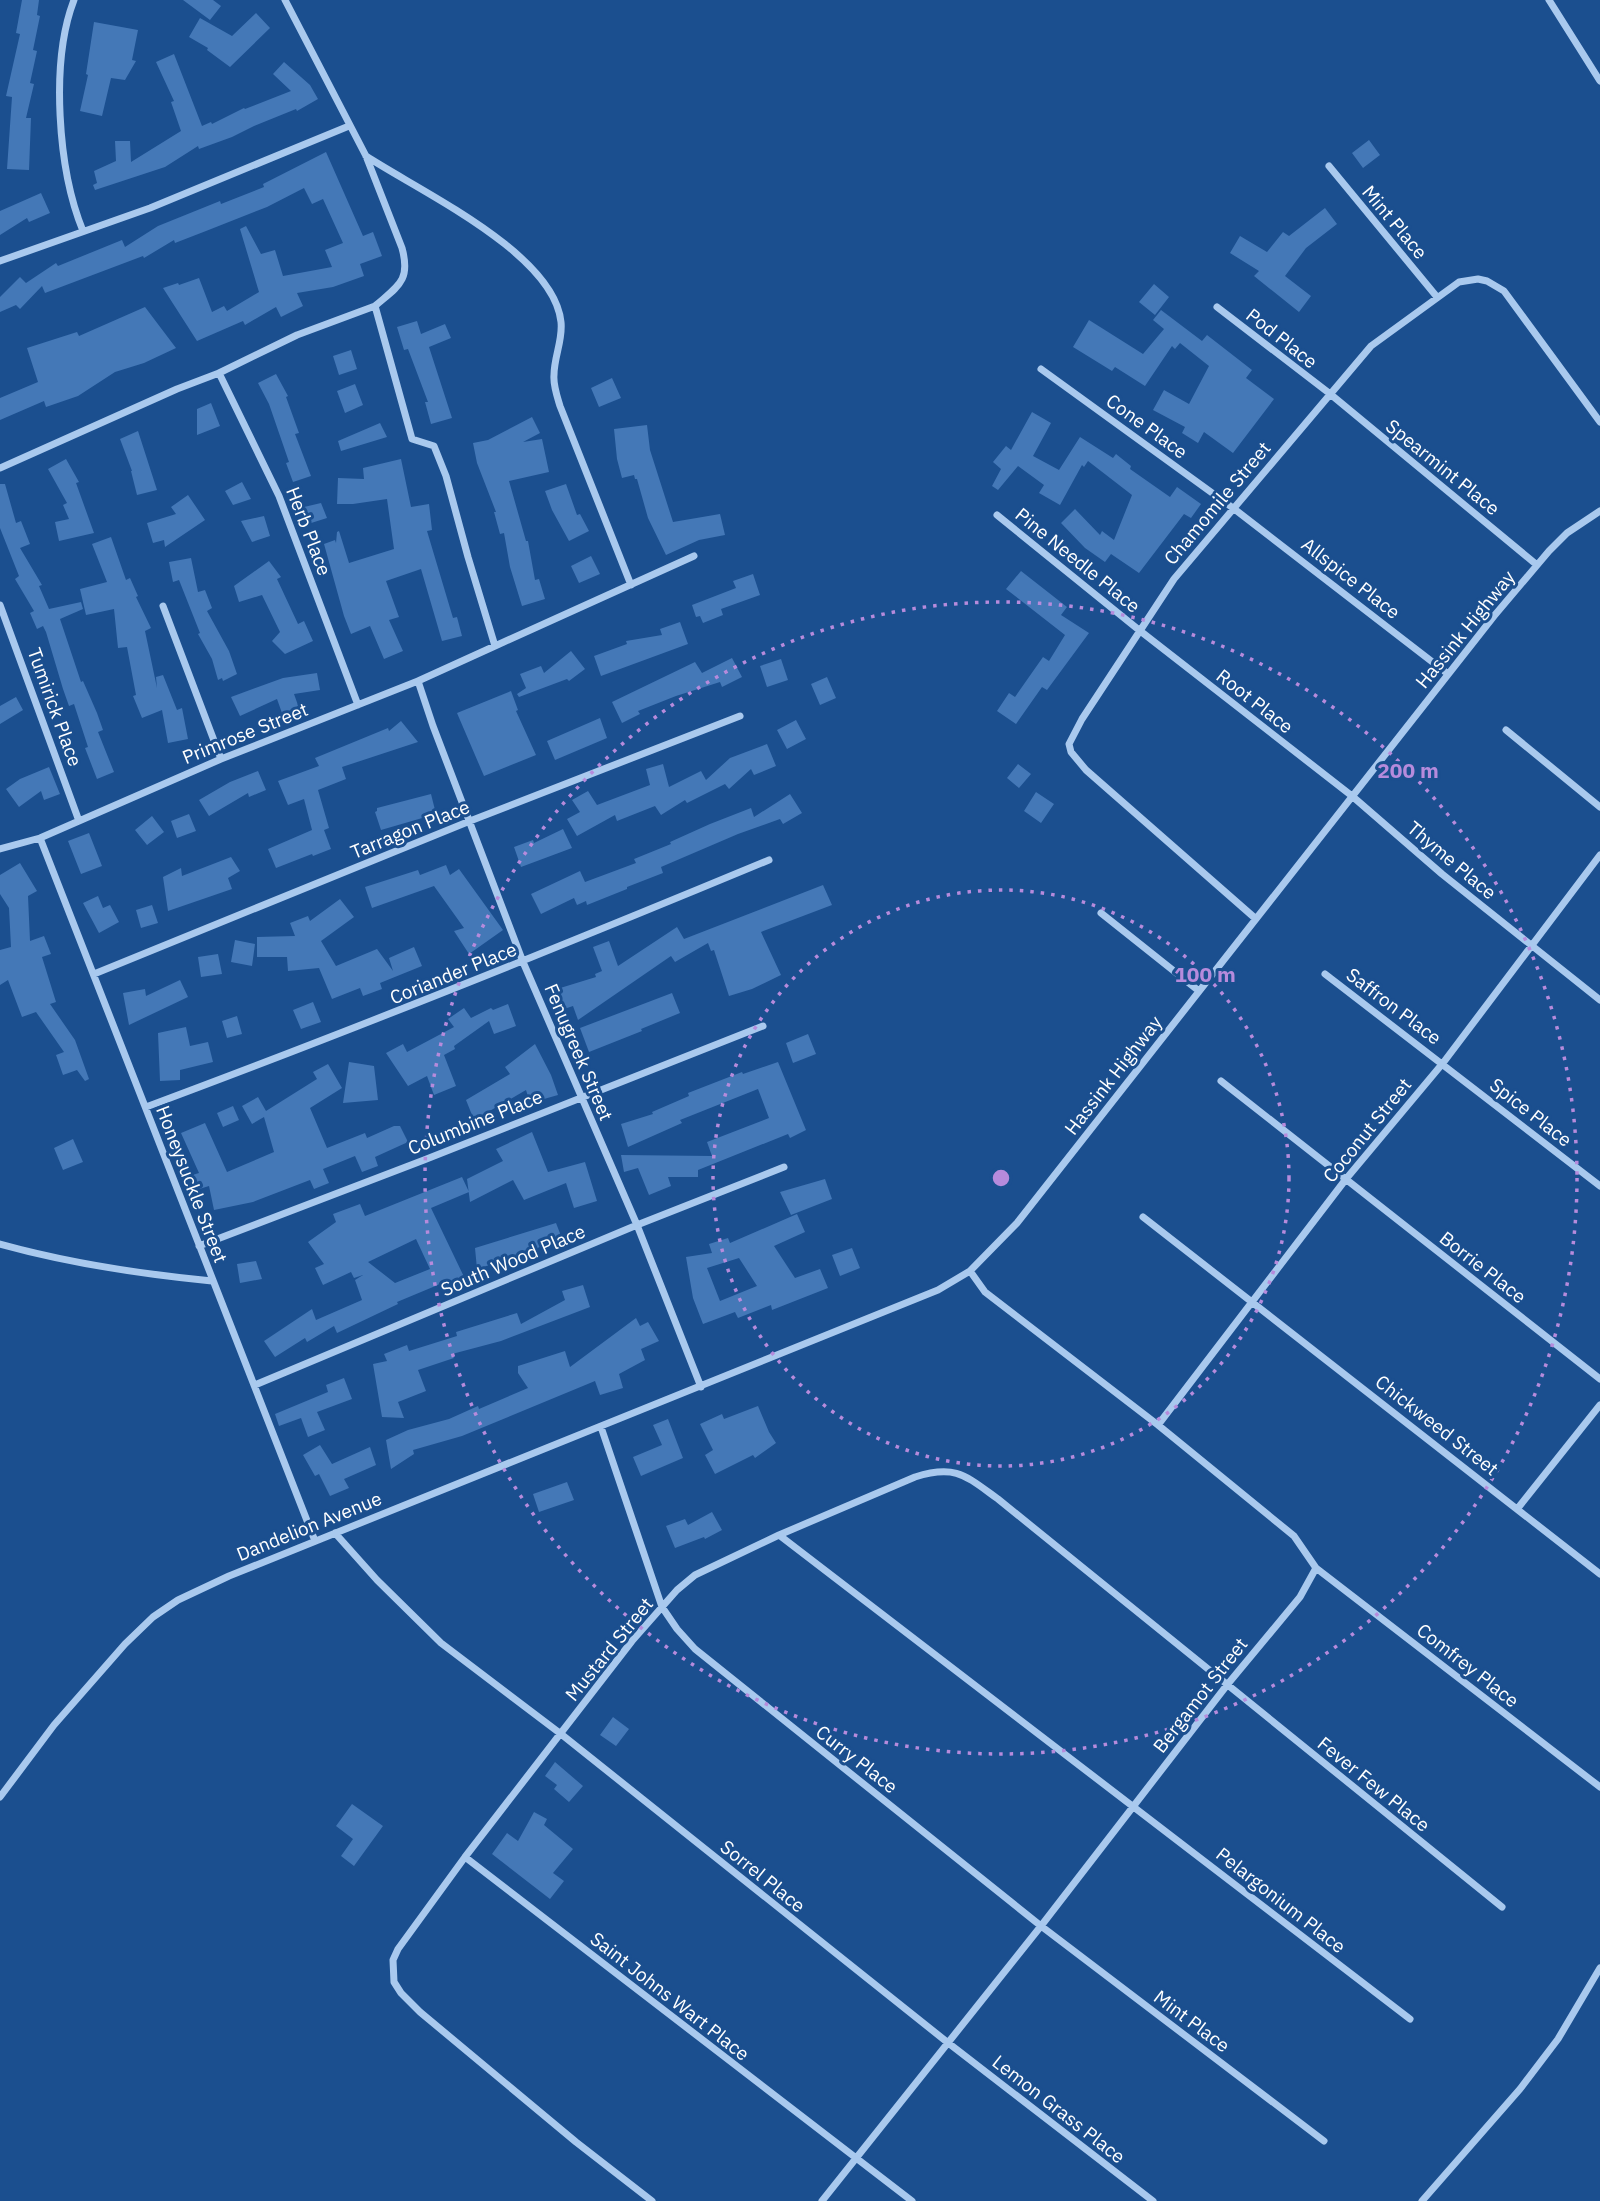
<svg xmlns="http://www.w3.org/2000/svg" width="1600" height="2201" viewBox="0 0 1600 2201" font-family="'IBM Plex Sans',sans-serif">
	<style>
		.building { fill: #4478b7; fill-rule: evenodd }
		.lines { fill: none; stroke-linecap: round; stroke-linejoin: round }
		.street { stroke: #a9c9ee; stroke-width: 7 }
		.ring { fill: none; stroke: #b68bdc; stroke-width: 3.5; stroke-dasharray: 3.5 7 }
		.labels { text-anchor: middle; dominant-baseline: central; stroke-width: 6; stroke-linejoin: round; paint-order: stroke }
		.street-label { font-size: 19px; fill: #fff; stroke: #1b4f8f }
		.centre { fill: #b68bdc; stroke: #1b4f8f; stroke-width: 3.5 }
		.ring-label { font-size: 21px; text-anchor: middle; font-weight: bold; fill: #b68bdc; stroke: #1b4f8f; stroke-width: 6; stroke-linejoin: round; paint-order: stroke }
	</style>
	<rect width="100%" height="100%" fill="#1b4f8f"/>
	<path class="building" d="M22 0H39L37 15 40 16 33 50 37 51 30 83 34 84 26 118H31L29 170 7 169 12 97 6 96 20 34 16 33Z
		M183 0H213L221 6 210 20Z
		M256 13 270 28 230 67 207 50 208 48 189 37 200 18 232 36Z
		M94 22 138 30 132 60 136 61 125 80 111 78 102 116 80 111 88 75 86 74Z
		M174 54 202 126 211 122 212 124 244 108 245 109 291 91 273 74 284 62 310 85 318 99 297 111 296 109 254 126 232 137 199 149 198 146 165 167 95 190 93 185 97 183 94 171 116 161 115 141H130L131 162 181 131 171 102 174 101 156 62Z
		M1369 140 1380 155 1363 168 1352 153Z
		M326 152 363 236 373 232 382 256 360 264 364 276 333 287 297 293 303 306 281 317 276 307 245 325 243 321 197 341 163 288 178 283 179 285 199 278 212 312 224 306 227 311 259 292 240 229 246 226 261 254 275 250 283 276 332 267 325 250 343 243 323 199 312 204 304 188 267 207 206 231 175 243 174 240 144 258 143 256 45 293 42 286 20 309 16 305 0 312V297L20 277 26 283 56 263 58 266 122 240 125 247 158 226 220 201 221 204 264 187 263 184Z
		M41 193 50 213 29 222 27 218 0 235V211Z
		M1325 208 1337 224 1306 248 1285 276 1311 296 1299 312 1254 276 1259 271 1230 253 1240 236 1267 252 1283 232 1289 236Z
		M1154 284 1169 297 1155 315 1139 302Z
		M145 307 176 348 144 363 115 372 78 396 46 407 44 401 0 420V398L38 382 27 348 77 332 79 336Z
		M1161 310 1202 341 1207 335 1252 370 1246 378 1274 399 1233 453 1204 432 1198 443 1182 433 1185 427 1153 410 1164 390 1189 404 1209 366 1180 343 1175 349 1172 346 1145 386 1115 367 1112 371 1073 347 1089 320 1143 354 1164 329 1153 320Z
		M417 321 421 334 445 324 451 338 429 347 452 418 431 424 425 402H428L408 349 404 350 397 327Z
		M351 350 357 369 339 375 333 356Z
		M276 374 288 396 286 397 299 433 295 434 311 476 293 482 286 463 289 462 269 404 258 383Z
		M612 378 621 398 599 407 591 388Z
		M355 384 363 405 345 413 337 391Z
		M211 403 220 426 197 435V409Z
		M1032 412 1051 423 1033 456 1059 470 1080 437 1113 458 1116 454 1131 466 1130 469 1170 497 1177 487 1201 504 1191 518 1184 514 1139 573 1111 554 1105 562 1085 548 1061 523 1075 509 1100 535 1102 531 1114 540 1132 495 1088 461 1084 467 1082 465 1060 505 1039 493 1044 485 1018 466 998 490 992 486 1001 469 993 462 1006 446 1011 450Z
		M532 417 540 433 523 442 542 439 549 472 509 481 526 541H528L535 580 539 579 545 599 522 606 510 567 504 533 500 534 494 512H496L477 463 473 443 488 440Z
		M380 423 387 437 341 451 338 441Z
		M647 425 650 450 673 522 720 514 725 535 699 540 666 555 648 518 637 479H635L634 475 622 478 617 459 614 429Z
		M138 431 157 490 137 495 131 471H132L120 439Z
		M66 459 79 482 76 483 94 533 59 541 55 522 69 519 63 505 67 503 48 469Z
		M401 459 411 507 429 504 432 530 427 531 453 618 457 617 462 636 442 641 421 569 386 581 399 617 389 620 403 651 384 659 370 626 351 634 344 616 324 544 335 540 336 543 337 532 339 531 349 563 394 549 387 499 353 504H337L338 478 364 479 363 468Z
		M242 482 251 499 233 505 225 491Z
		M0 484H5L16 523 21 521 30 544 20 548 42 585 39 586 49 609 81 602 83 609 60 619 81 682 83 681 97 713 103 730 98 732 114 772 97 779 85 748 88 747 74 704 69 706 63 689 46 632 43 626 37 629 30 613 34 611 15 579 19 576 0 528Z
		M566 484 577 515 580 514 589 531 569 541 552 510 545 491Z
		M188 495 205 520 165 547 164 540 153 543 147 523 176 514 171 507Z
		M321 503 327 518 308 524 304 507Z
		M264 516 270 536 252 542 241 521Z
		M111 537 126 580 130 578 138 596 136 597 151 628 145 631 157 688 156 677 163 675 177 710 182 708 188 739 168 743 162 710 142 718 133 696 136 695 127 647 118 648 114 609 86 615 80 589 107 582 92 544Z
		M591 556 600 574 579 583 571 566Z
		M191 558 198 592 205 590 212 608 207 611 229 651 237 674 223 681 222 678 218 680 212 659 198 634 200 633 179 580 173 582 169 562Z
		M269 561 281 577 277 579 298 624 304 621 313 641 285 654 272 641 280 632 262 595 239 602 234 586Z
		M1021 571 1067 607 1061 615 1089 633 1047 690 1042 687 1016 724 997 711 1009 693 1015 697 1043 657 1049 661 1065 635 1006 589Z
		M753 574 760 595 721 609 723 615 703 623 700 616 696 617 692 605 736 588 733 581Z
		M680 622 688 644 601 676 594 656 627 644 626 641 662 635 660 629Z
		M571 651 585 669 569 681 567 679 519 697 517 694 526 688 520 674 541 666 544 673Z
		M732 658 742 677 722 687 720 682 676 696 638 711 640 714 622 723 612 702 695 662 702 673Z
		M781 659 788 680 767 687 760 666Z
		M317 673 320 690 294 694 299 708 282 713 277 699 240 716 231 697 283 678Z
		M827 677 836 698 820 705 811 684Z
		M511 691 518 710 516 711 536 755 484 776 457 713Z
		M16 697 23 710 0 724V706Z
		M600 718 607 738 555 760 547 741Z
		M796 720 806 739 787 749 777 730Z
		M401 721 418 742 342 767 346 779 318 790 329 828 324 830 331 849 313 856 312 854 276 868 268 849 312 830 304 799 288 805 278 781 319 766 315 758 388 728 389 731Z
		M767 744 776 766 754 775 751 769 729 789 725 784 687 803 685 800 661 815 655 806 617 821 615 815 577 836 567 819 580 812 572 800 588 791 597 805 650 785 646 769 663 764 669 787 701 771 706 780 730 758Z
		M1018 764 1031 774 1019 788 1007 778Z
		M49 767 60 794 44 800 41 791 19 807 6 789 20 779Z
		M258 771 266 790 249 797 248 793 209 816 199 800 230 782Z
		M1036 792 1054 804 1041 823 1024 811Z
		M431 794 436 814 381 830 375 812 377 811V808Z
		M790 794 802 813 783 824 780 819 738 834 661 867 663 873 627 887V889L587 905 586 901 577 905 574 898 541 914 531 894 580 871 585 882 636 863 634 859 671 844 670 842 710 824 751 808 754 817Z
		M189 814 196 831 177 838 171 821Z
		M152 816 164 832 147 845 135 830Z
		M563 829 572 848 521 867 514 847 533 840 534 843Z
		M89 833 102 866 81 874 68 841Z
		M231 857 240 871 228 878 232 889 168 911 163 877 181 868 182 876Z
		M20 863 37 891 28 896 30 941 44 936 51 954 42 957 56 1002 50 1004 75 1040 89 1079 85 1081 77 1070 63 1075 56 1055 64 1052 36 1012 22 1017 8 980 0 985V950L11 947 9 908 0 894V875Z
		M446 865 450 875 459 869 503 930 469 954 454 931 464 928 434 886 372 908 365 887 418 870 420 875Z
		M823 885 832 905 761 932 781 975 752 989 729 996 714 950 711 951 708 943 675 962 671 956 578 1020 573 1006 564 1009 557 989 596 977 595 974 602 971 593 947 609 941 618 966 677 927 684 939Z
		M98 896 103 908 110 905 119 922 99 933 83 903Z
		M340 899 354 917 321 941 336 966 377 949 393 971 389 958 414 947 422 966 380 983 382 989 363 996 360 988 332 999 319 968 288 971 287 957H257V937L295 936 290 923 308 916 310 921Z
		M152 905 158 923 141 928 136 910Z
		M235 940 255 944 252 966 231 962Z
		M218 954 222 974 201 977 198 957Z
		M180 980 188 997 129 1025 123 993 145 989 146 996Z
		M672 993 680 1013 641 1029 642 1031 589 1052 580 1028Z
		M313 1002 321 1022 301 1029 293 1010Z
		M508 1004 516 1026 494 1034 489 1021 454 1046 455 1049 444 1055 456 1086 434 1095 427 1076 408 1086 386 1053 403 1044 407 1052 454 1027 448 1019 464 1008 471 1018 491 1008 493 1010Z
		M237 1016 242 1034 227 1038 222 1021Z
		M186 1027 190 1046 208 1042 213 1062 180 1070V1080L160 1081 158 1033Z
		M808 1034 816 1054 793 1063 786 1043Z
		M535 1044 551 1075 558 1095 530 1103 526 1090 474 1120 466 1100 510 1074 505 1067Z
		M349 1062 374 1066 378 1100 343 1103Z
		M778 1062 806 1130 790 1138 788 1134 698 1170V1177H668L671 1186 649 1195 638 1168 624 1172 621 1155 712 1156 707 1142 769 1118 758 1089 680 1120 682 1123 628 1147 621 1124 653 1114 652 1112 689 1096 688 1093 742 1072 743 1074Z
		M328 1064 342 1088 310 1108 327 1148 365 1133 367 1138 394 1126H400L408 1142 375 1157 378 1166 362 1172 355 1156 323 1169 329 1183 314 1189 310 1180 253 1202 214 1210 209 1186 193 1191 189 1176 199 1173 181 1133 205 1123 227 1172 274 1152 264 1117 252 1124 242 1106 258 1097 266 1111 317 1079 313 1072Z
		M233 1106 239 1120 223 1127 217 1113Z
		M532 1132 548 1172 585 1162 597 1201 574 1208 566 1183 524 1200 513 1180 470 1202 467 1179 503 1161 496 1149Z
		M73 1139 83 1162 63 1170 54 1148Z
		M462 1177 469 1192 431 1208 466 1281 449 1289 445 1282 397 1302 398 1304 337 1333 334 1326 307 1342 305 1338 275 1357 264 1341 312 1309 316 1320 362 1300 355 1280 363 1275 354 1278 351 1272 323 1285 315 1268 324 1264 308 1242 336 1222 333 1214 360 1204 365 1216ZM416 1239 430 1269 395 1283 368 1262Z
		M825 1179 832 1199 791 1215 780 1192Z
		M797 1214 805 1232 774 1246 795 1278 820 1269 828 1288 772 1310 771 1305 738 1318 735 1312 703 1324 693 1298 686 1257 712 1253 709 1244 728 1238 730 1243ZM739 1258 757 1286 720 1301 707 1268Z
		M556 1223 563 1241 542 1249 541 1246 517 1261 515 1257 477 1269 475 1248Z
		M852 1248 860 1268 840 1276 832 1255Z
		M256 1261 262 1279 240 1283 237 1264Z
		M583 1285 590 1307 501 1341 452 1354 454 1358 418 1370 426 1391 398 1402 404 1418 382 1417 373 1364 387 1361 384 1354 407 1345 409 1351 457 1336 456 1332 517 1313 521 1324 565 1300 562 1291Z
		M636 1318 640 1326 648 1322 659 1341 641 1349 645 1360 619 1374 623 1388 600 1395 595 1381 462 1436 413 1450 414 1454 391 1469 386 1440 408 1430 449 1419 478 1406 479 1409 528 1388 518 1373V1366L565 1351 570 1367Z
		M344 1378 352 1399 317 1412 325 1430 308 1437 301 1418 279 1426 275 1414 328 1392 326 1385Z
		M758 1406 769 1432 776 1443 755 1458 753 1455 715 1474 705 1455 713 1450 700 1424 722 1414 724 1419Z
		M668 1419 683 1458 641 1476 633 1457 662 1445 653 1425Z
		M320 1445 332 1464 370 1447 376 1465 344 1479 349 1488 330 1496 319 1474 315 1476 303 1455Z
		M567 1482 574 1500 539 1512 533 1494Z
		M712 1512 722 1530 705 1539 704 1537 675 1548 666 1526 685 1519 688 1525Z
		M613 1717 629 1729 616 1746 600 1735Z
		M555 1762 583 1786 569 1802 554 1789 557 1785 545 1776Z
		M352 1804 383 1826 354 1866 341 1856 353 1839 336 1826Z
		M534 1812 547 1819 544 1825 573 1849 553 1873 564 1881 550 1899 492 1854 507 1833 518 1841Z"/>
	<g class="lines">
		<path class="street" d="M74 0C50 62 58 170 83 231
			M285 0 366 156 402 248C411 281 398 286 375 306
			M1549 0 1600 81
			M366 156C419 191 554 253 561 322 563 340 554 357 554 375 553 385 557 396 560 406L631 585
			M1329 166 1437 297
			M0 261 150 208 349 126
			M1217 307 1329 393 1537 565
			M1041 369 1233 508 1448 674
			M219 373 279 496 358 705
			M0 468 177 389 219 373 297 335 375 306 412 439 434 446 446 476 468 557 495 646 418 681
			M997 515 1139 630 1352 796 1442 874 1600 1000
			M0 605 79 821
			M163 606 221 759
			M495 646 694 556
			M1506 730 1600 807
			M40 838 315 1541
			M0 849 40 838 221 759 418 681 433 726 523 962 637 1225 701 1387
			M1101 913 1199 991
			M1256 919 1086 770 1071 752 1069 744 1082 719 1174 579 1371 346 1459 282 1478 279 1487 281 1504 291 1600 422
			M94 974 470 821 740 716
			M1325 974 1600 1186
			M1221 1081 1600 1379
			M146 1107C356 1029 562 946 769 860
			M1143 1217 1600 1574
			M0 1244C69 1263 140 1274 212 1281
			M199 1246 424 1160 763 1026
			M255 1385 637 1225 784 1167
			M1158 1425 1346 1179 1443 1063 1600 855
			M601 1427 662 1607 677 1629 695 1649 1041 1926 1324 2141
			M1518 1508 1600 1405
			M335 1533 377 1580 441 1643 561 1734 947 2042 1153 2201
			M779 1535 1410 2019
			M1316 1568 1600 1787
			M0 1797 54 1725 125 1644 153 1617 178 1600 229 1576 938 1290 970 1271 1017 1223 1494 616 1549 551 1567 533 1600 511
			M465 1857 912 2201
			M652 2201 576 2142 420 2012 401 1993 394 1982 393 1960 398 1949 465 1857 632 1641 677 1590 695 1575 779 1535 915 1477C956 1464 966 1476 998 1499L1502 1907
			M822 2201 1041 1926 1227 1685 1300 1597 1316 1568 1294 1536 1158 1425 985 1292 970 1271
			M1422 2201 1520 2089 1558 2039 1600 1968"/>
	</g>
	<g class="ring">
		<circle cx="1001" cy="1178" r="288"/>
		<circle cx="1001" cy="1178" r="576"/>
	</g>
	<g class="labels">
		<g class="street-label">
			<text transform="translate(1395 222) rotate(50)">Mint Place</text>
			<text transform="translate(1282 338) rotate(38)">Pod Place</text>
			<text transform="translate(1147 426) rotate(36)">Cone Place</text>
			<text transform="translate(1443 467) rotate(39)">Spearmint Place</text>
			<text transform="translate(1217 503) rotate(-50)">Chamomile Street</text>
			<text transform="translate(309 531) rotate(69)">Herb Place</text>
			<text transform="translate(1078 560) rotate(39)">Pine Needle Place</text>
			<text transform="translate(1351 578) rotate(38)">Allspice Place</text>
			<text transform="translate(1465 629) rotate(-51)">Hassink Highway</text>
			<text transform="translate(1255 701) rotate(38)">Root Place</text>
			<text transform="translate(55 707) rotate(70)">Tumirick Place</text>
			<text transform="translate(245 733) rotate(-22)">Primrose Street</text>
			<text transform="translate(410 829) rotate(-22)">Tarragon Place</text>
			<text transform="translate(1452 860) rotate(40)">Thyme Place</text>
			<text transform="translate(453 973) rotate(-22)">Coriander Place</text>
			<text transform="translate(1394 1006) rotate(37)">Saffron Place</text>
			<text transform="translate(579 1052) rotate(67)">Fenugreek Street</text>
			<text transform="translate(1113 1075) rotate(-52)">Hassink Highway</text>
			<text transform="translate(1531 1112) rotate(38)">Spice Place</text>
			<text transform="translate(475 1122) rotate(-22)">Columbine Place</text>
			<text transform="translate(1367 1130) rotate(-51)">Coconut Street</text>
			<text transform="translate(192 1184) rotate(69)">Honeysuckle Street</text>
			<text transform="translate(513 1260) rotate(-23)">South Wood Place</text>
			<text transform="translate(1483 1267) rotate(38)">Borrie Place</text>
			<text transform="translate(1437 1425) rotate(38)">Chickweed Street</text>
			<text transform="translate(309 1526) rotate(-22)">Dandelion Avenue</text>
			<text transform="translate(609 1649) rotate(-51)">Mustard Street</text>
			<text transform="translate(1468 1665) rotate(38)">Comfrey Place</text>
			<text transform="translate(1200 1695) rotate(-52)">Bergamot Street</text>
			<text transform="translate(857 1759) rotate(38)">Curry Place</text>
			<text transform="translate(1374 1784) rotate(39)">Fever Few Place</text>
			<text transform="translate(763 1876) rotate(39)">Sorrel Place</text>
			<text transform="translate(1281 1900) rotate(38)">Pelargonium Place</text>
			<text transform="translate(670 1996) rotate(38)">Saint Johns Wart Place</text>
			<text transform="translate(1192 2021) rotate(37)">Mint Place</text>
			<text transform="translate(1059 2109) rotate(38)">Lemon Grass Place</text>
		</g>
	</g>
	<circle cx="1001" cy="1178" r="10" class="centre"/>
	<g class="ring-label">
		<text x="1408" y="778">200 m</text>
		<text x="1205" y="982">100 m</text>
	</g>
</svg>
